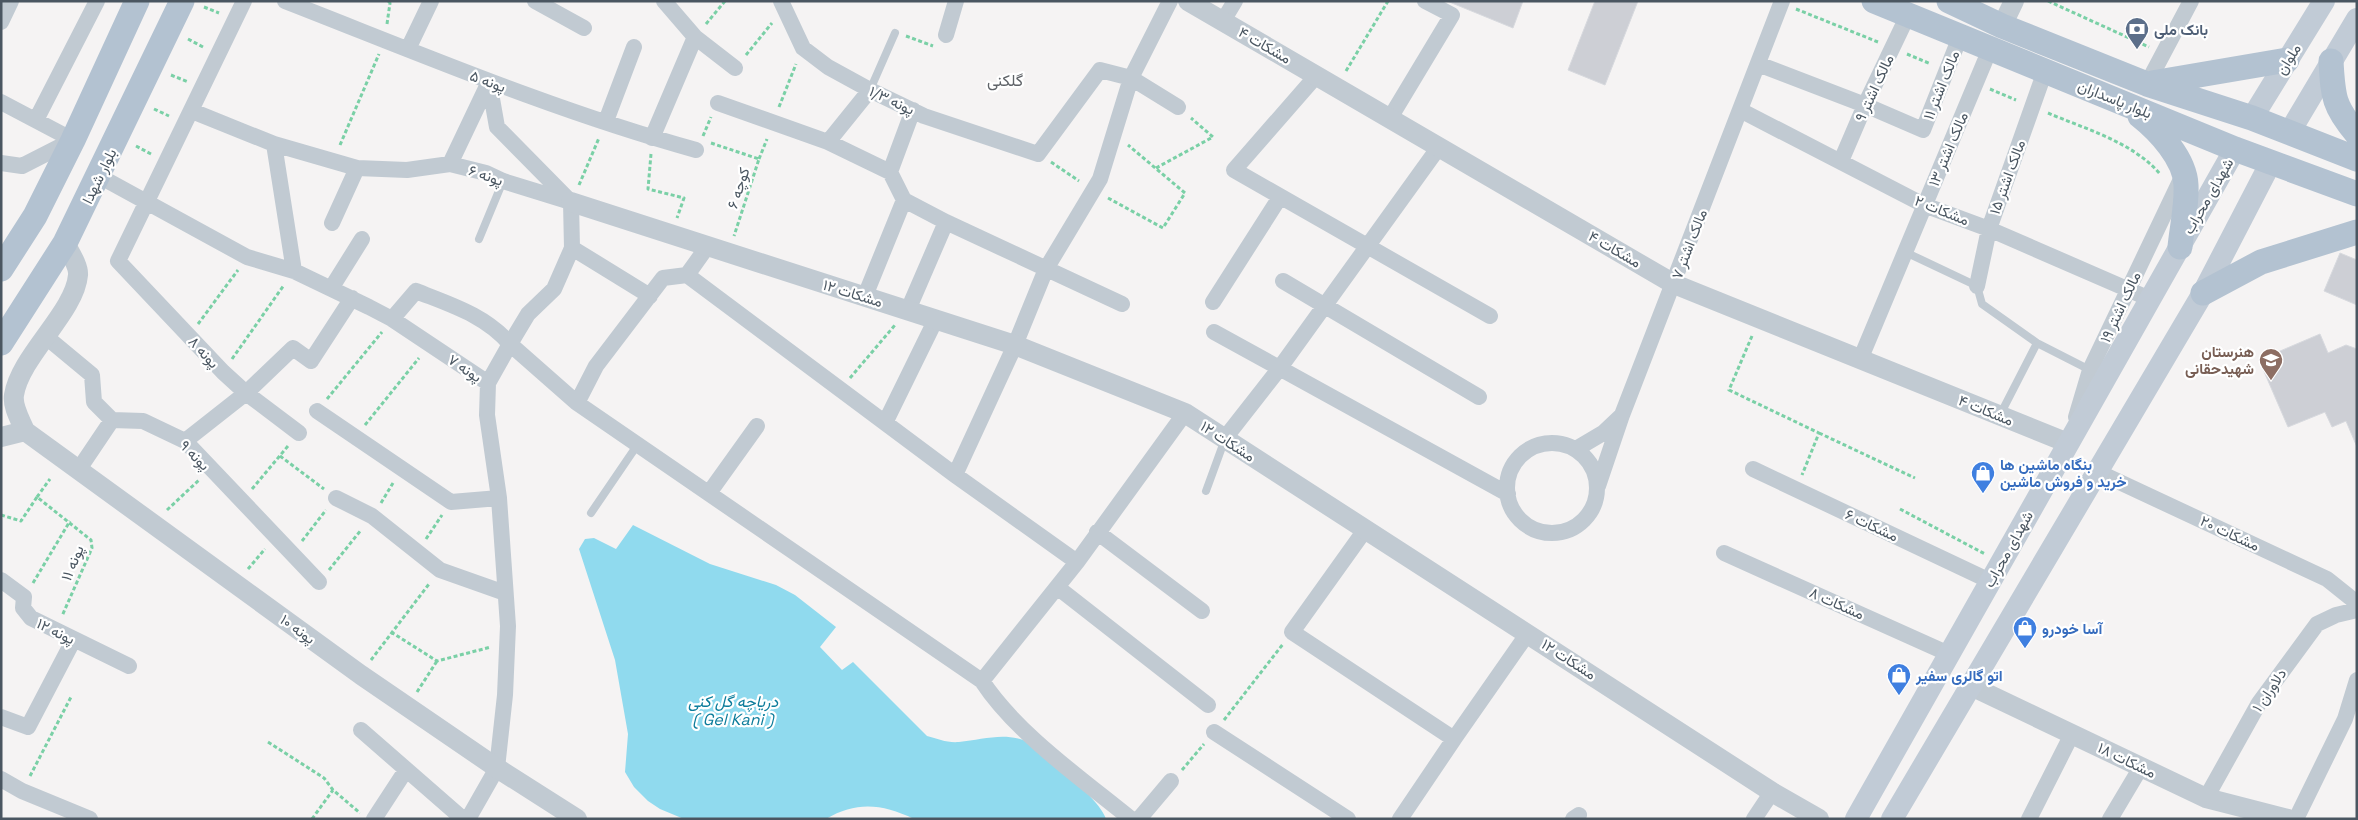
<svg xmlns="http://www.w3.org/2000/svg" width="2358" height="820" viewBox="0 0 2358 820" font-family="'Space Grotesk',Vazirmatn,sans-serif">
	<style>
		.water { fill: #90daee }
		.building { fill: #cdcfd5; stroke: #d7d9de }
		.lines { fill: none; stroke-linecap: round; stroke-linejoin: round }
		.path { stroke: #7ad0a6; stroke-width: 3; stroke-dasharray: 4 2.5; stroke-linecap: butt }
		.service { stroke: #c1cad2; stroke-width: 8 }
		.minor { stroke: #c1cad2; stroke-width: 16 }
		.tertiary { stroke: #c1cad2; stroke-width: 20 }
		.secondary { stroke: #c1cbd6; stroke-width: 22 }
		.primary { stroke: #b3c2d1; stroke-width: 25 }
		.labels { text-anchor: middle; dominant-baseline: central; stroke-width: 4.5; stroke-linejoin: round; paint-order: stroke }
		.service-label { font-size: 15px; font-weight: bold; fill: #4e5e75; stroke: #fff; text-anchor: start }
		.street-label { font-size: 15px; fill: #4a5661; stroke: #fff }
		.education-label { font-size: 15px; font-weight: bold; fill: #785e54; stroke: #fff; text-anchor: end }
		.shop-label { font-size: 15px; font-weight: bold; fill: #366cbe; stroke: #fff; text-anchor: start }
		.neighbourhood-label { font-size: 16px; fill: #5f6368; stroke: #fff }
		.water-label { font-size: 16px; font-style: italic; fill: #0c7c9b; stroke: #fff }
	</style>
	<rect width="100%" height="100%" fill="#f5f3f3"/>
	<path class="water" d="M633 525 710 564 776 585 795 595 836 627 820 647 842 670 853 662 927 736C938 739 947 743 959 742 982 740 1003 732 1026 741 1045 757 1099 797 1106 819H914C882 804 857 801 826 819H684L660 809 648 801 634 787 625 772 628 734 615 660 579 549 585 539 594 538 616 549Z"/>
	<path class="building" d="M1447 1H1523L1513 28Z
		M1595 1H1638L1605 85 1568 70Z
		M2340 253 2357 260V305L2324 291Z
		M2320 334 2328 353 2346 345 2357 349V447L2346 421 2332 427 2325 412 2288 427 2259 360Z"/>
	<g class="lines">
		<path class="path" d="M2048 1 2149 47
			M204 7 219 13
			M1796 9 1878 42
			M387 24 390 3 388 1
			M706 24 725 1
			M906 36 933 46
			M188 39 203 47
			M1907 54 1931 64
			M746 55 772 23
			M1346 71 1388 1
			M171 75 188 82
			M1990 89 2016 100
			M779 107 796 64
			M154 109 169 116
			M2048 113C2085 129 2133 142 2160 174
			M703 136 711 117
			M711 143 759 159 734 236
			M340 145 379 54
			M136 146 151 154
			M651 154 648 189 684 198 677 218
			M759 159 767 139
			M1051 162 1079 181
			M1156 168 1213 137 1191 118
			M579 185 599 138
			M1108 198 1163 228 1185 193 1128 145
			M198 324 238 270
			M1752 336 1729 390 1819 433 1802 475
			M232 359 284 285
			M850 378 895 325
			M327 399 382 332
			M365 425 419 358
			M1819 433 1915 478
			M280 456 324 489
			M252 489 288 446
			M37 497 50 479
			M381 503 393 483
			M1900 509 1985 554
			M167 510 199 480
			M1 515 21 521 37 497 91 540 92 548 62 616
			M426 539 442 515
			M302 541 326 510
			M248 569 265 549
			M329 570 361 530
			M33 583 70 521
			M391 632 437 661 491 647
			M371 660 429 584
			M417 692 437 661
			M1224 720 1283 644
			M268 742 324 778 333 790 360 813
			M1182 770 1204 744
			M30 776 71 697
			M312 819 333 790"/>
		<path class="service" d="M870 90 895 33
			M479 239 503 181
			M1905 252 1977 286 1982 304 2037 343 2090 370
			M2000 415 2037 343
			M1206 491 1225 439
			M591 513 638 444"/>
		<path class="minor" d="M244 1 118 261 223 372 246 393 299 433
			M285 1C421 54 555 111 696 150
			M535 1 584 28
			M664 1 695 37 735 68
			M781 1 803 48 828 67 870 90 924 116 1038 154 1100 70 1131 78 1178 107
			M1223 21 1235 1
			M1 22 11 1
			M946 35 956 1
			M408 49 431 1
			M1758 64 1865 105 1923 130 1960 37
			M1317 75 1234 170 1490 316
			M489 82 497 127 570 201
			M2147 84 2191 1
			M870 90 828 142 890 172 904 200 946 222 1122 304
			M1 102 73 140
			M718 103 828 142
			M1740 110 1924 205 1989 229 2150 299
			M192 111 274 144 357 168 407 170 450 164 486 173 503 181 571 202
			M1390 118 1452 15 1425 1
			M36 120 97 1
			M606 121 634 47
			M652 138 695 37
			M274 144 294 271
			M1841 161 1865 105 1908 15
			M1 163 22 166 73 140
			M450 164 489 82
			M890 172 913 110
			M99 176 247 257 294 271 369 307 392 319 488 383 487 415 499 498 508 626 505 695 497 768 468 819
			M571 202 572 248 554 289 528 314 510 344 577 403 982 681 1077 562 1185 413
			M332 223 357 168
			M707 247 687 275 955 475 1077 562
			M572 248 650 296
			M1283 281 1479 397
			M1977 286 1989 229 2045 71
			M332 287 362 239
			M865 296 904 200
			M1213 302 1280 197
			M908 310 946 222
			M392 319 416 291C451 305 485 315 510 344L488 383
			M1214 332 1508 494
			M45 336 92 375 94 402 112 420 143 421 185 441 319 582
			M1860 360 1990 49
			M577 403 596 366 663 278 687 275
			M317 411 451 502 499 498
			M2076 417 2090 370 2183 175
			M885 423 936 319
			M1225 438 1279 369 1439 147
			M185 441 246 393 293 348 311 361 352 298
			M1507 488a45 45 0 1 1 90 0a45 45 0 1 1-90 0Z
			M1576 449 1603 433 1621 416
			M79 469 112 420
			M1753 469 1990 581
			M2098 472 2327 579 2357 603
			M955 475 1015 345 1046 269 1100 179 1131 78 1170 1
			M1598 486 1622 415 1782 1
			M709 493 757 426
			M336 498 372 516 440 570 505 593
			M1365 530 1292 632 1454 739 1528 633
			M1097 532 1202 611
			M1724 553 1949 654
			M1 580 24 597 23 608 31 618 129 666
			M1057 587 1208 705
			M982 681C1016 733 1082 779 1131 819
			M1 717 28 727 74 639
			M361 730 463 819
			M1214 732 1348 819
			M1 779 22 791 90 819
			M2206 798 2259 703 2317 624 2336 615 2357 610
			M374 819 406 770
			M1139 819 1171 781
			M1400 819 1454 739
			M1573 819 1579 815
			M1754 819 1772 792
			M2029 819 2072 734
			M2110 819 2141 767
			M2296 819 2345 719 2357 680"/>
		<path class="tertiary" d="M1188 1 1674 284 2068 443
			M2002 26 2014 1
			M571 202 1015 345 1185 413 1772 792 1819 819
			M65 243C69 251 79 266 78 275 75 312 20 356 14 395 12 407 21 421 25 431L361 675 497 768 577 819
			M1 437 25 431
			M1971 686 2206 798 2288 819"/>
		<path class="secondary" d="M2252 118 2324 1
			M2289 133 2357 19
			M1856 819 2235 149
			M1892 819 2203 293 2271 162"/>
		<path class="primary" d="M1874 1 2235 149 2357 194
			M1949 1 2002 26 2147 84 2252 118 2357 159
			M2331 61C2333 96 2333 106 2357 134
			M2152 83 2287 60
			M2140 116C2159 131 2185 159 2186 185 2187 206 2182 226 2180 247
			M1 269 35 216 73 140 137 1
			M2203 293 2261 262 2357 232
			M1 343 65 243 182 1"/>
	</g>
	<defs>
		<g id="bank-pin" transform="scale(1.25)"><path d="M0 17L-7.5 6A9.5 9.5 0 1 1 7.5 6Z" fill="#5c6f8a" stroke="#fff"/><path d="M-6-4H6V4H-6ZM0-2.3a2.3 2.3 0 1 0 0 4.6a2.3 2.3 0 1 0 0-4.6Z" fill="#fff"/></g>
		<g id="school-pin" transform="scale(1.25)"><path d="M0 17L-7.5 6A9.5 9.5 0 1 1 7.5 6Z" fill="#8d6e63" stroke="#fff"/><path d="M0-5L7-2L0 1L-7-2ZM-4 1L0 2.5L4 1V4Q0 6-4 4Z" fill="#fff"/></g>
		<g id="shop-pin" transform="scale(1.25)"><path d="M0 17L-7.5 6A9.5 9.5 0 1 1 7.5 6Z" fill="#3f7fe0" stroke="#fff"/><path d="M-5-2.5h2.3a2.7 3.5 0 0 1 5.4 0H5L5.5 6h-11ZM-1.5-2.5h3a1.5 2.3 0 0 0-3 0Z" fill="#fff"/></g>
	</defs>
	<g fill-rule="evenodd">
		<use href="#bank-pin" x="2137" y="29"/>
		<use href="#school-pin" x="2271" y="360"/>
		<use href="#shop-pin" x="1983" y="473"/>
		<use href="#shop-pin" x="2025" y="628"/>
		<use href="#shop-pin" x="1899" y="675"/>
	</g>
	<g class="labels">
		<g class="service-label">
			<text x="2154" y="29">بانک ملی</text>
		</g>
		<g class="street-label">
			<text transform="translate(1265 45) rotate(30)">مشکات ۴</text>
			<text transform="translate(2288 59) rotate(-58)">ملوان</text>
			<text transform="translate(488 81) rotate(20)">پونه ۵</text>
			<text transform="translate(1941 85) rotate(-68)">مالک اشتر ۱۱</text>
			<text transform="translate(1874 88) rotate(-65)">مالک اشتر ۹</text>
			<text transform="translate(2115 99) rotate(22)">بلوار پاسداران</text>
			<text transform="translate(892 100) rotate(25)">پونه ۱/۳</text>
			<text transform="translate(1948 149) rotate(-67)">مالک اشتر ۱۳</text>
			<text transform="translate(486 175) rotate(19)">پونه ۶</text>
			<text transform="translate(99 176) rotate(-64)">بلوار شهدا</text>
			<text transform="translate(2007 177) rotate(-70)">مالک اشتر ۱۵</text>
			<text transform="translate(738 188) rotate(-72)">کوچه ۶</text>
			<text transform="translate(2208 196) rotate(-60)">شهدای محراب</text>
			<text transform="translate(1942 210) rotate(22)">مشکات ۲</text>
			<text transform="translate(1689 244) rotate(-69)">مالک اشتر ۷</text>
			<text transform="translate(1615 249) rotate(30)">مشکات ۴</text>
			<text transform="translate(853 293) rotate(17)">مشکات ۱۲</text>
			<text transform="translate(2120 307) rotate(-65)">مالک اشتر ۱۹</text>
			<text transform="translate(204 352) rotate(47)">پونه ۸</text>
			<text transform="translate(465 368) rotate(34)">پونه ۷</text>
			<text transform="translate(1986 410) rotate(22)">مشکات ۴</text>
			<text transform="translate(1228 441) rotate(33)">مشکات ۱۲</text>
			<text transform="translate(195 455) rotate(45)">پونه ۹</text>
			<text transform="translate(1872 525) rotate(25)">مشکات ۶</text>
			<text transform="translate(2230 533) rotate(25)">مشکات ۲۰</text>
			<text transform="translate(2008 549) rotate(-61)">شهدای محراب</text>
			<text transform="translate(72 563) rotate(-68)">پونه ۱۱</text>
			<text transform="translate(1837 603) rotate(24)">مشکات ۸</text>
			<text transform="translate(298 629) rotate(36)">پونه ۱۰</text>
			<text transform="translate(56 631) rotate(26)">پونه ۱۲</text>
			<text transform="translate(1569 659) rotate(33)">مشکات ۱۲</text>
			<text transform="translate(2269 690) rotate(-56)">دلاوران ۱</text>
			<text transform="translate(2127 760) rotate(26)">مشکات ۱۸</text>
		</g>
		<g class="education-label">
			<text x="2254" y="351">هنرستان<tspan x="2254" dy="17">شهیدحقانی</tspan></text>
		</g>
		<g class="shop-label">
			<text x="2000" y="464">بنگاه ماشین ها<tspan x="2000" dy="17">خرید و فروش ماشین</tspan></text>
			<text x="2042" y="628">آسا خودرو</text>
			<text x="1916" y="675">اتو گالری سفیر</text>
		</g>
		<g class="neighbourhood-label">
			<text x="1005" y="80">گلکنی</text>
		</g>
		<g class="water-label">
			<text x="733" y="701">دریاچه گل کنی<tspan x="733" dy="18">( Gel Kani )</tspan></text>
		</g>
	</g>
	<rect width="2358" height="820" fill="none" stroke="#4a5661" stroke-width="5"/>
</svg>
